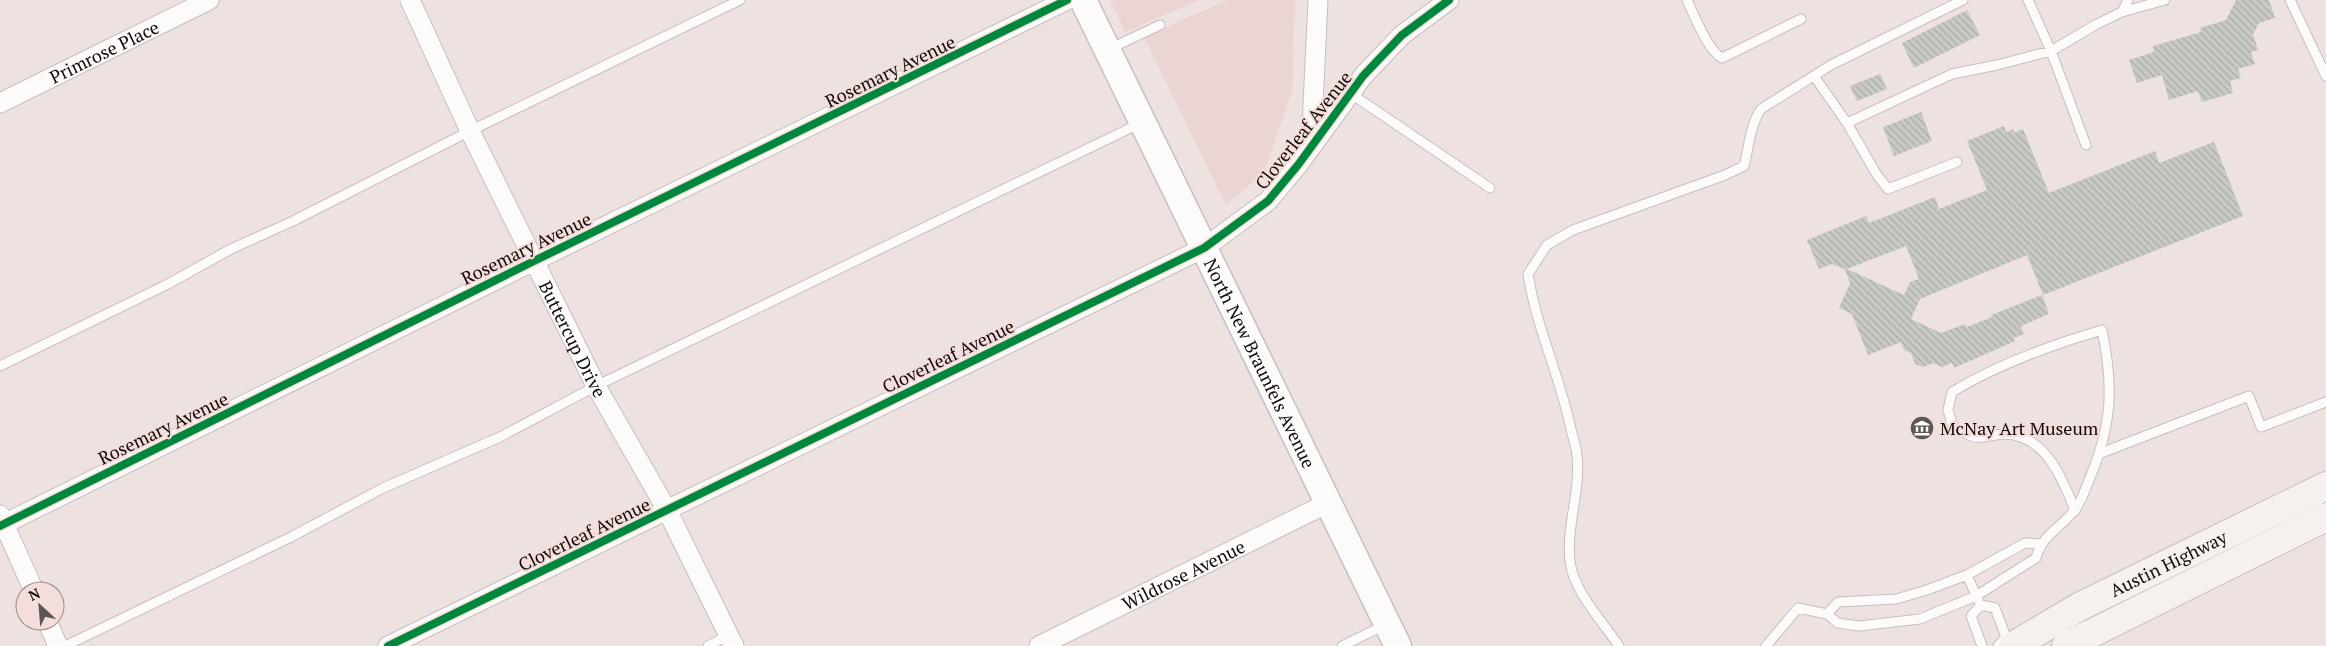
<svg xmlns="http://www.w3.org/2000/svg" width="2326" height="646" viewBox="0 0 2326 646" font-family="'PT Serif',serif">
	<style>
		.built { fill: #ebd5d2 }
		.building { fill: url(#building-back-hatch); fill-rule: evenodd }
		.lines { fill: none; stroke-linecap: round; stroke-linejoin: round }
		.lane-casing { stroke: #c8bebe; stroke-width: 11 }
		.street-casing { stroke: #c8bebe; stroke-width: 21 }
		.secondary-casing { stroke: #c8bebe; stroke-width: 29 }
		.primary-casing { stroke: #c4bfbf; stroke-width: 30 }
		.lane { stroke: #fcfbfa; stroke-width: 9 }
		.street { stroke: #fcfbfa; stroke-width: 19 }
		.secondary { stroke: #fcfbfa; stroke-width: 26 }
		.primary { stroke: #f6f0ef; stroke-width: 28 }
		.cycleway-casing { stroke: #f4dedb; stroke-width: 11 }
		.cycleway { stroke: #00873e; stroke-width: 8 }
		.labels { text-anchor: middle; dominant-baseline: central; stroke-width: 4.5; stroke-linejoin: round; paint-order: stroke }
		.street-label { font-size: 18px; fill: #110a09; stroke: #f4dedb }
		.poi-label { font-size: 18px; fill: #110a09; stroke: #f4dedb; text-anchor: start }
	</style>
	<defs>
		<pattern id="building-back-hatch" width="6" height="6" patternUnits="userSpaceOnUse" patternTransform="scale(1.25)"><rect width="6" height="6" fill="#c8cac4"/><path d="M-1 5l2 2M0 0l6 6M5-1l2 2" fill="none" stroke="#abaca7"/></pattern>
	</defs>
	<rect width="100%" height="100%" fill="#eee2e1"/>
	<path class="built" d="M1110 0H1200L1125 32Z
		M1227 0H1295L1292 91 1264 173 1226 205 1144 37Z"/>
	<path class="building" d="M2236 0H2269L2275 18 2259 23 2253 34 2258 50 2251 52 2255 64 2238 69 2241 78 2230 81 2233 93 2202 102 2198 91 2169 100 2162 75 2137 83 2129 60 2154 52 2153 46 2201 32 2200 28 2226 20Z
		M1967 10 1980 35 1914 68 1902 43Z
		M1880 74 1887 89 1857 101 1850 86Z
		M1921 112 1932 141 1894 156 1883 127Z
		M2004 126 2006 132 2013 129 2014 133 2023 129 2049 193 2155 151 2159 163 2214 142 2243 216 2043 295 2027 255 1920 299 1911 319 1941 333 1965 324 1967 327 1992 317 1991 315 2042 295 2049 314 2021 326 2024 334 2014 338 2015 341 1954 368 1952 363 1942 367 1933 363 1923 367 1915 364 1911 353 1904 350 1901 342 1868 355 1852 314 1839 308 1850 283 1845 269 1832 264 1819 269 1807 240 1866 216 1869 223 1935 197 1939 209 1987 190 1967 141ZM1906 246 1919 279 1910 282 1904 295 1847 269Z"/>
	<g class="lines">
		<g class="lane-casing">
			<path id="lane" d="M1687 0C1694 15 1708 51 1722 58L1801 19
				M2028 0 2051 51 2086 145
				M2290 0 2326 76
				M2122 12 2128 0
				M1109 49 1160 25
				M1814 76 1847 123 1877 175 1888 189 1957 162
				M1350 93 1490 188
				M1847 123 1952 74 1997 65 2051 51 2097 24 2122 12 2165 0
				M0 366 168 284 231 249 293 221 470 131 740 0
				M2101 453 2249 396 2261 427 2326 402
				M1967 575 1978 600
				M1981 605 1995 608 2006 637 1998 646
				M1981 605 1971 616 1982 646
				M1827 614 1838 602 1896 599 1927 590 1967 575 2025 543 2040 544
				M65 646 291 537 383 488 500 437 596 386 1141 123
				M708 646 729 635
				M1342 646 1385 625
				M1619 646C1603 622 1573 591 1570 561 1566 526 1581 491 1577 455 1576 445 1572 435 1570 425 1559 374 1536 326 1528 274L1547 245 1573 230 1725 175 1744 166C1749 147 1750 125 1761 109L1831 65 1963 0
				M1766 646 1798 608 1827 614 1838 623 1859 626 1920 619 1976 596 2036 558C2042 535 2060 528 2074 511 2081 503 2085 490 2089 480 2112 426 2114 387 2102 330 2051 345 1998 364 1952 392L1948 410 1953 427C1959 430 1967 435 1974 437 1983 439 1995 434 2004 434 2045 434 2063 479 2075 511"/>
		</g>
		<g class="street-casing">
			<g id="street">
				<path id="s1" d="M410 0 470 131 596 386 667 510 734 646"/>
				<path id="s2" d="M0 103 209 0"/>
				<path d="M1311 147 1318 0"/>
				<path d="M0 515 34 591"/>
				<path d="M0 526 534 261 1067 0"/>
				<path d="M47 621 58 646"/>
				<path d="M388 646 1204 248 1268 201 1298 165 1363 76 1402 35 1449 0"/>
				<path id="s3" d="M1039 646 1328 503"/>
			</g>
		</g>
		<g class="secondary-casing">
			<g id="secondary">
				<path id="s4" d="M1083 0 1398 646"/>
			</g>
		</g>
		<g class="primary-casing">
			<g id="primary">
				<path id="s5" d="M2013 646 2079 607 2326 486"/>
				<path d="M2066 646 2326 517"/>
			</g>
		</g>
		<use href="#lane" class="lane"/>
		<use href="#street" class="street"/>
		<use href="#secondary" class="secondary"/>
		<use href="#primary" class="primary"/>
		<g class="cycleway-casing">
			<path id="cycleway" d="M0 526 534 261 1067 0
				M388 646 1204 248 1268 201 1298 165 1363 76 1402 35 1449 0"/>
		</g>
		<use href="#cycleway" class="cycleway"/>
	</g>
	<defs>
		<g id="museum-disc" transform="scale(1.25)"><circle r="9.5" fill="#5e5655" stroke="#f4dedb"/><path d="M0-6L6-3V-2H-6V-3ZM-5-1h2V3h-2ZM-1-1h2V3h-2ZM3-1h2V3H3ZM-6 4H6V6H-6Z" fill="#fff"/></g>
	</defs>
	<g fill-rule="evenodd">
		<use href="#museum-disc" x="1922" y="428"/>
	</g>
	<g class="labels">
		<g class="street-label">
			<text stroke="none"><textPath href="#s2" startOffset="116">Primrose Place</textPath></text>
			<text transform="translate(890 71) rotate(-26)">Rosemary Avenue</text>
			<text transform="translate(1303 130) rotate(-52)">Cloverleaf Avenue</text>
			<text transform="translate(526 248) rotate(-26)">Rosemary Avenue</text>
			<text stroke="none"><textPath href="#s1" startOffset="376">Buttercup Drive</textPath></text>
			<text transform="translate(948 356) rotate(-26)">Cloverleaf Avenue</text>
			<text stroke="none"><textPath href="#s4" startOffset="404">North New Braunfels Avenue</textPath></text>
			<text transform="translate(163 428) rotate(-26)">Rosemary Avenue</text>
			<text transform="translate(584 534) rotate(-26)">Cloverleaf Avenue</text>
			<text stroke="none"><textPath href="#s5" startOffset="176">Austin Highway</textPath></text>
			<text stroke="none"><textPath href="#s3" startOffset="161">Wildrose Avenue</textPath></text>
		</g>
		<g class="poi-label">
			<text x="1940" y="428">McNay Art Museum</text>
		</g>
	</g>
	<g transform="translate(40 606) rotate(334)"><circle r="24" fill="#f4dedb" stroke="#998987"/>
	<path d="M0-4L9 19L0 12L-9 19Z" fill="#5e5655"/>
	<text y="-8" font-size="14" font-weight="bold" text-anchor="middle" fill="#110a09">N</text>
	</g>
</svg>
